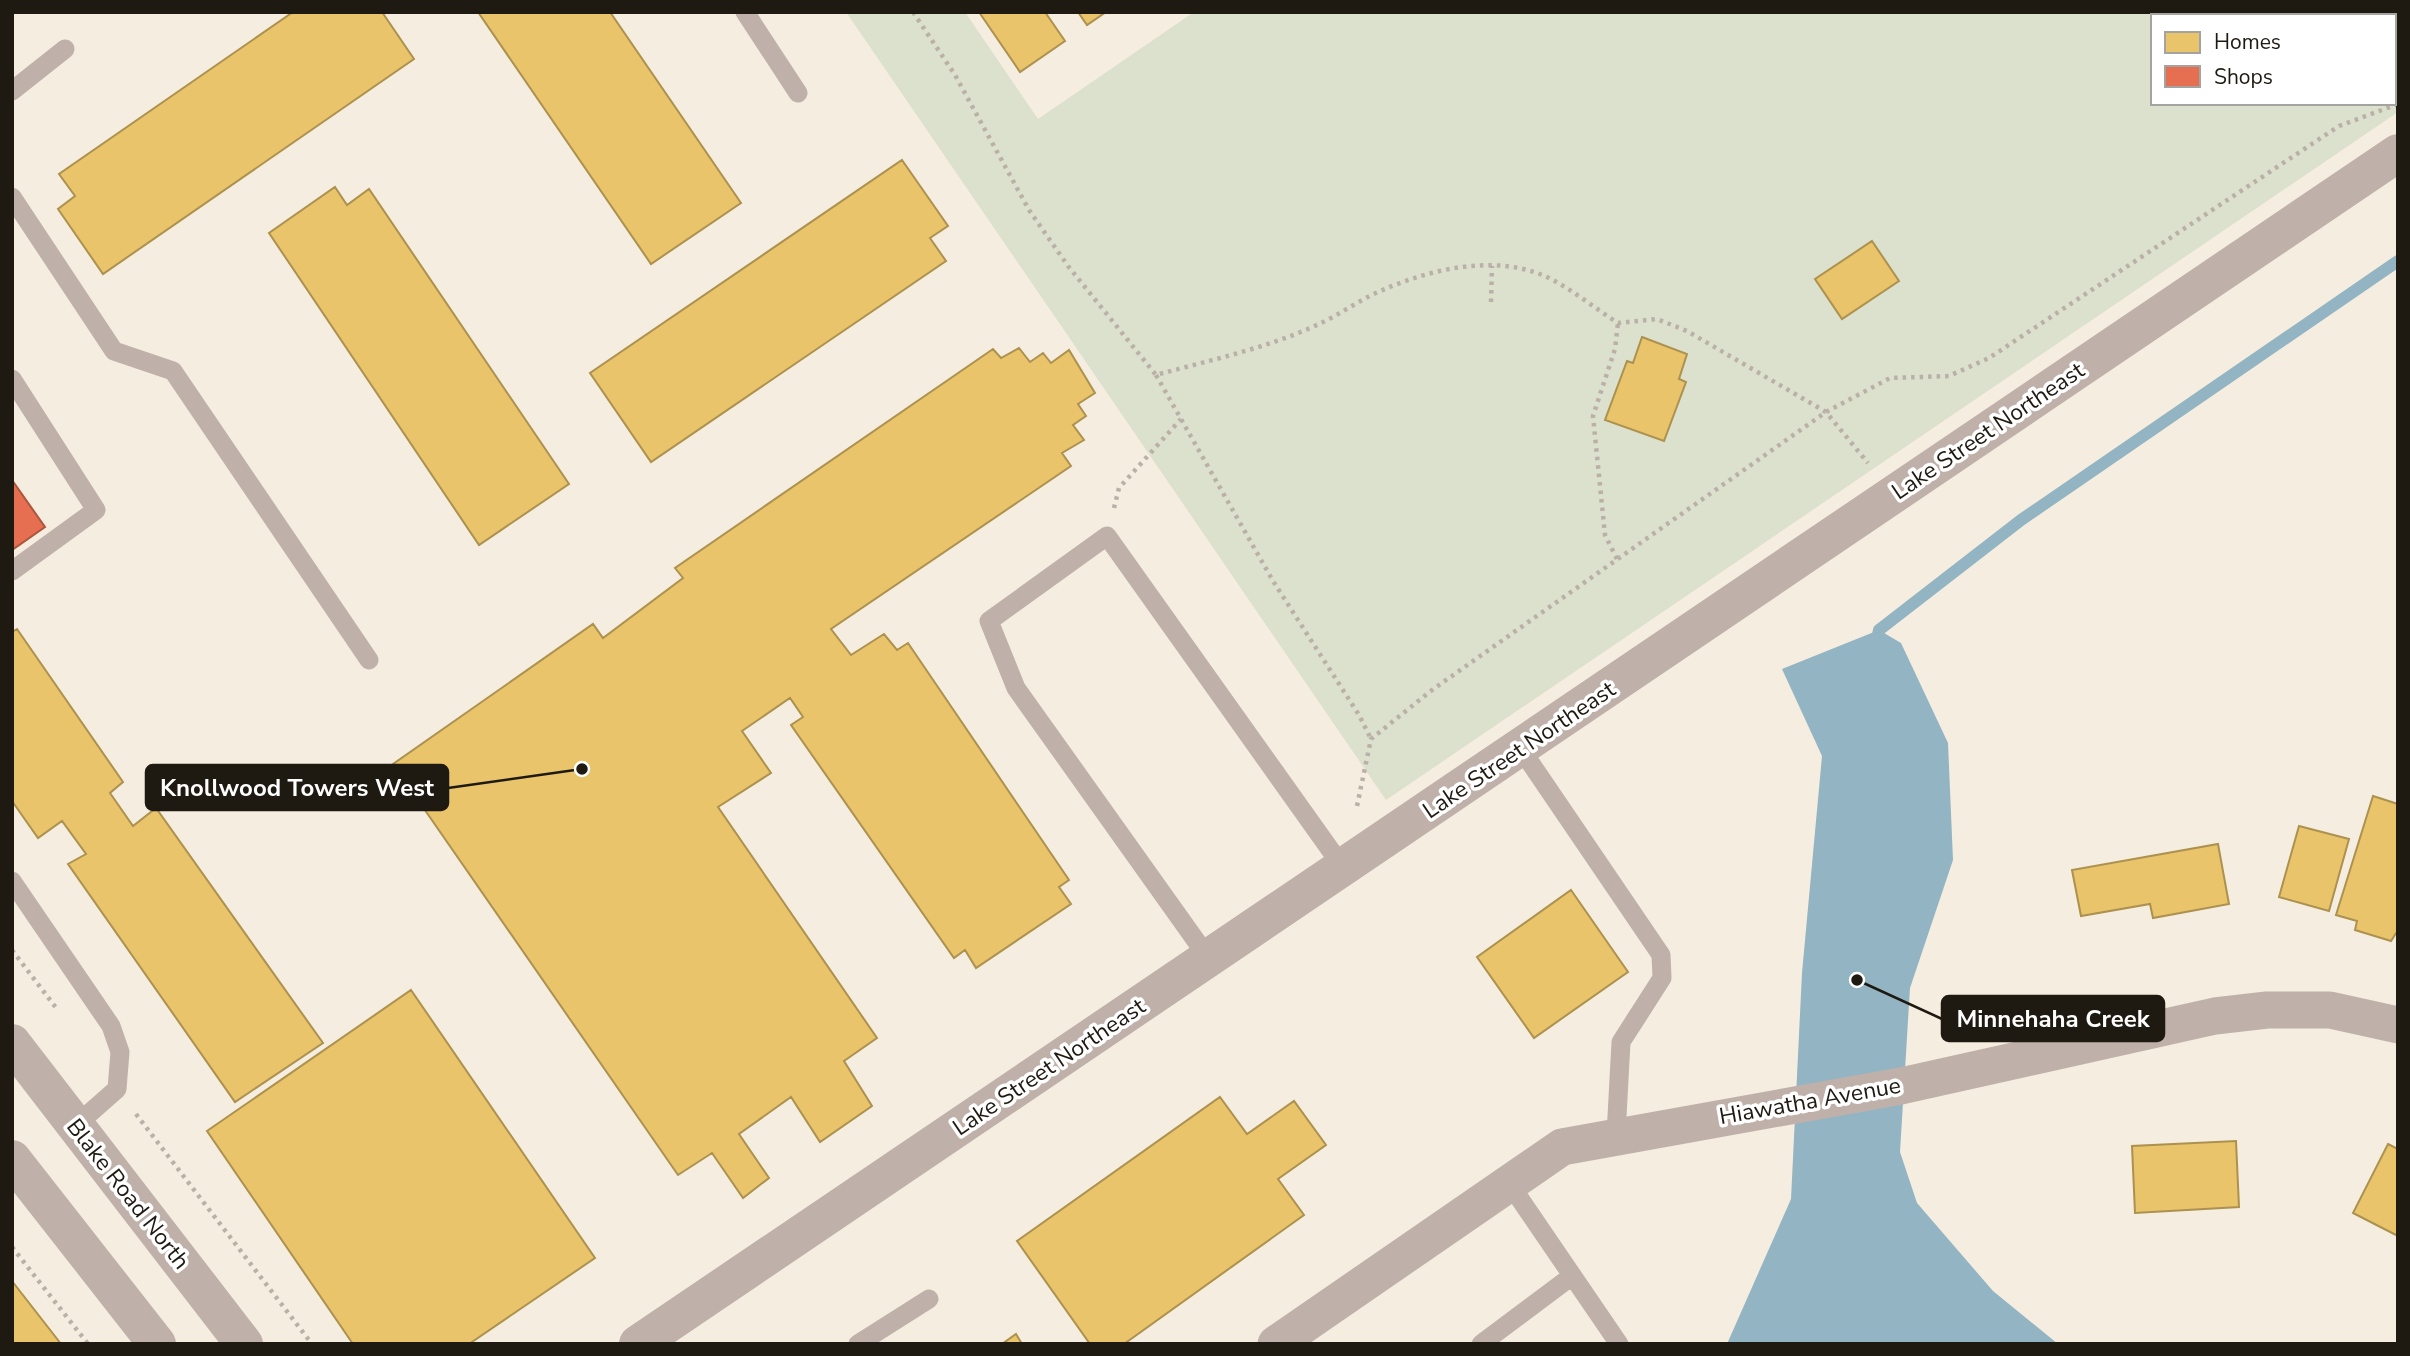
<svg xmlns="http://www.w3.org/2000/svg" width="2410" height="1356" viewBox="0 0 2410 1356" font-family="'Nunito Sans',sans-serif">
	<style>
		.green { fill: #dbe1cc }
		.water { fill: #93b4c3 }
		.homes { fill: #e9c46a; stroke: #ac914f; stroke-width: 2 }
		.shops { fill: #e76f51; stroke: #ab563e; stroke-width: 2 }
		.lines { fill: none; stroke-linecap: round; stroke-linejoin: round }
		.stream { stroke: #93b4c3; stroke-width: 12 }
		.path { stroke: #bab0a8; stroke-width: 4.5; stroke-dasharray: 3.5 5; stroke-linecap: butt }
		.service { stroke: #bfb1aa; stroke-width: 19 }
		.minor { stroke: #bfb1aa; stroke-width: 37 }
		.tertiary { stroke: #bfb1aa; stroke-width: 38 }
		.labels { text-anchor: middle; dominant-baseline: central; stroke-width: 7; stroke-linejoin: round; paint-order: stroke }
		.street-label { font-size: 23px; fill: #1f1a11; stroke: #fff }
		.leader { fill: none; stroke: #1f1a11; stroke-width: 2.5 }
		.callout-dot { fill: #1f1a11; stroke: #fff; stroke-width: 2.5 }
		.callout { fill: #1f1a11; stroke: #1f1a11; stroke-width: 2.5 }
		.callout-label { font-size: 24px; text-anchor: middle; font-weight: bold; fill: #fff }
	</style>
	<rect width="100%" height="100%" fill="#f5eddf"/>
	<path class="green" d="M846 12H965L1038 119 1194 12H2354L2356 16H2153V103H2394V72L2398 77V112L1386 800Z"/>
	<path class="water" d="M1879 630 1901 643 1948 743 1953 860 1910 988 1900 1152 1917 1203 1993 1291 2058 1344H1727L1791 1199 1802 973 1822 756 1782 669Z"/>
	<path class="homes" d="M293 12H382L414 59 103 274 58 209 75 196 59 174Z
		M478 12H610L741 203 651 264Z
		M979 12H1045L1065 41 1020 72Z
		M1078 12H1106L1087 25Z
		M902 160 948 226 930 238 946 261 651 462 590 373Z
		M335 187 347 205 369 189 569 484 479 545 269 233Z
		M1872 241 1899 281 1842 319 1815 279Z
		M1642 337 1687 354 1679 379 1686 382 1664 441 1605 420 1627 361 1633 363Z
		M1019 348 1030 362 1043 353 1051 363 1069 350 1095 393 1078 404 1086 416 1073 425 1084 440 1062 453 1071 466 831 629 851 655 884 634 897 650 908 643 1069 880 1059 887 1071 904 976 968 965 950 954 958 791 725 803 717 790 698 742 731 771 773 718 807 877 1038 844 1061 872 1106 820 1142 791 1097 739 1134 769 1178 743 1198 712 1153 678 1175 393 764 593 624 603 638 683 578 675 568 993 349 1001 358Z
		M17 629 123 782 110 793 133 826 156 808 323 1043 235 1102 68 864 86 854 62 821 38 838 12 801V632Z
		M2373 796 2398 804V930L2391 941 2355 930 2357 921 2336 915Z
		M2299 826 2349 839 2329 911 2279 897Z
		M2218 844 2229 904 2153 918 2150 904 2081 916 2072 870Z
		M1571 890 1628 972 1534 1038 1477 957Z
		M411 990 595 1258 469 1344H353L207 1131Z
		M1220 1097 1247 1134 1294 1101 1326 1145 1278 1179 1304 1215 1124 1344H1090L1017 1241Z
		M2236 1141 2239 1207 2135 1213 2132 1146Z
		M2388 1144 2398 1149V1236L2353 1213Z
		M12 1281 61 1344H12Z
		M1016 1334 1022 1344H1002Z"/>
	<path class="shops" d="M12 480 45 527 12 550Z"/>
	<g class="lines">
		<path class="stream" d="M1876 644 1879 630 2021 520 2398 261"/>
		<path class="path" d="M913 12 955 75 1029 210 1068 266 1156 375C1210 360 1268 348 1319 324 1341 314 1362 298 1385 289 1434 268 1500 253 1551 279 1574 291 1596 309 1618 323L1657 319 1687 331 1826 412 1868 463
			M1491 302 1492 266
			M1156 375 1273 581 1359 715 1371 739
			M1114 508 1119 488 1181 419
			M1617 559 1605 535 1593 416 1615 349 1618 323
			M1357 806 1371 739 1432 690 1826 412 1890 378 1949 376 1989 358 2339 126 2398 104
			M12 950 57 1009
			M136 1114 312 1344
			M12 1247 88 1344"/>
		<path class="service" d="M745 12 798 93
			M12 91 65 49
			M12 197 114 351 173 371 369 660
			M12 379 96 510 12 571
			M1521 749 1661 955 1662 978 1621 1042 1616 1135
			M12 881 111 1026 120 1052 117 1089 75 1126
			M1209 959 1016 688 989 621 1107 536 1344 869
			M1509 1183 1619 1344
			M858 1344 929 1299
			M1481 1344 1572 1276"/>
		<path class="minor" d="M1276 1344 1562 1147 1901 1086 2215 1016 2267 1010H2330L2398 1025"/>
		<path class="tertiary" d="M2397 12 2398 13
			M12 1043 244 1344
			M12 1159 157 1344
			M638 1344 2398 153"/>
	</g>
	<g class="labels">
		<g class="street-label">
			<text transform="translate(1988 431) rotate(-34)">Lake Street Northeast</text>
			<text transform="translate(1519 750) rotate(-34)">Lake Street Northeast</text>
			<text transform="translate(1049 1067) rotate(-34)">Lake Street Northeast</text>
			<text transform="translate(1810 1101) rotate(-10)">Hiawatha Avenue</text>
			<text transform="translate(128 1194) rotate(52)">Blake Road North</text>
		</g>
	</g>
	<path class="leader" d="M582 769L448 788M1857 980L1942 1019"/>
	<g class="callout-dot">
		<circle cx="582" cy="769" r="7"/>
		<circle cx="1857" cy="980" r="7"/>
	</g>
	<g class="callout">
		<rect x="146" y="765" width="302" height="45" rx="7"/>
		<rect x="1942" y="996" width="222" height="45" rx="7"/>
	</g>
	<g class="callout-label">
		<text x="297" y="796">Knollwood Towers West</text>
		<text x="2053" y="1027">Minnehaha Creek</text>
	</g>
	<rect width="2410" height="1356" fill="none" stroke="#1f1a11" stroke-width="28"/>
	<rect x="2151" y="14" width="245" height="91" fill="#ffffff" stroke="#a5a3a0" stroke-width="2"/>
	<rect x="2165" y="32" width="35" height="21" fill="#e9c46a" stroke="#a5a3a0" stroke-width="2"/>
	<text x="2214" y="49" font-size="21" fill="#1f1a11">Homes</text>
	<rect x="2165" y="66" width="35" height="21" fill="#e76f51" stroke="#a5a3a0" stroke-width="2"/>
	<text x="2214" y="84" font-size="21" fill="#1f1a11">Shops</text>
</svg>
